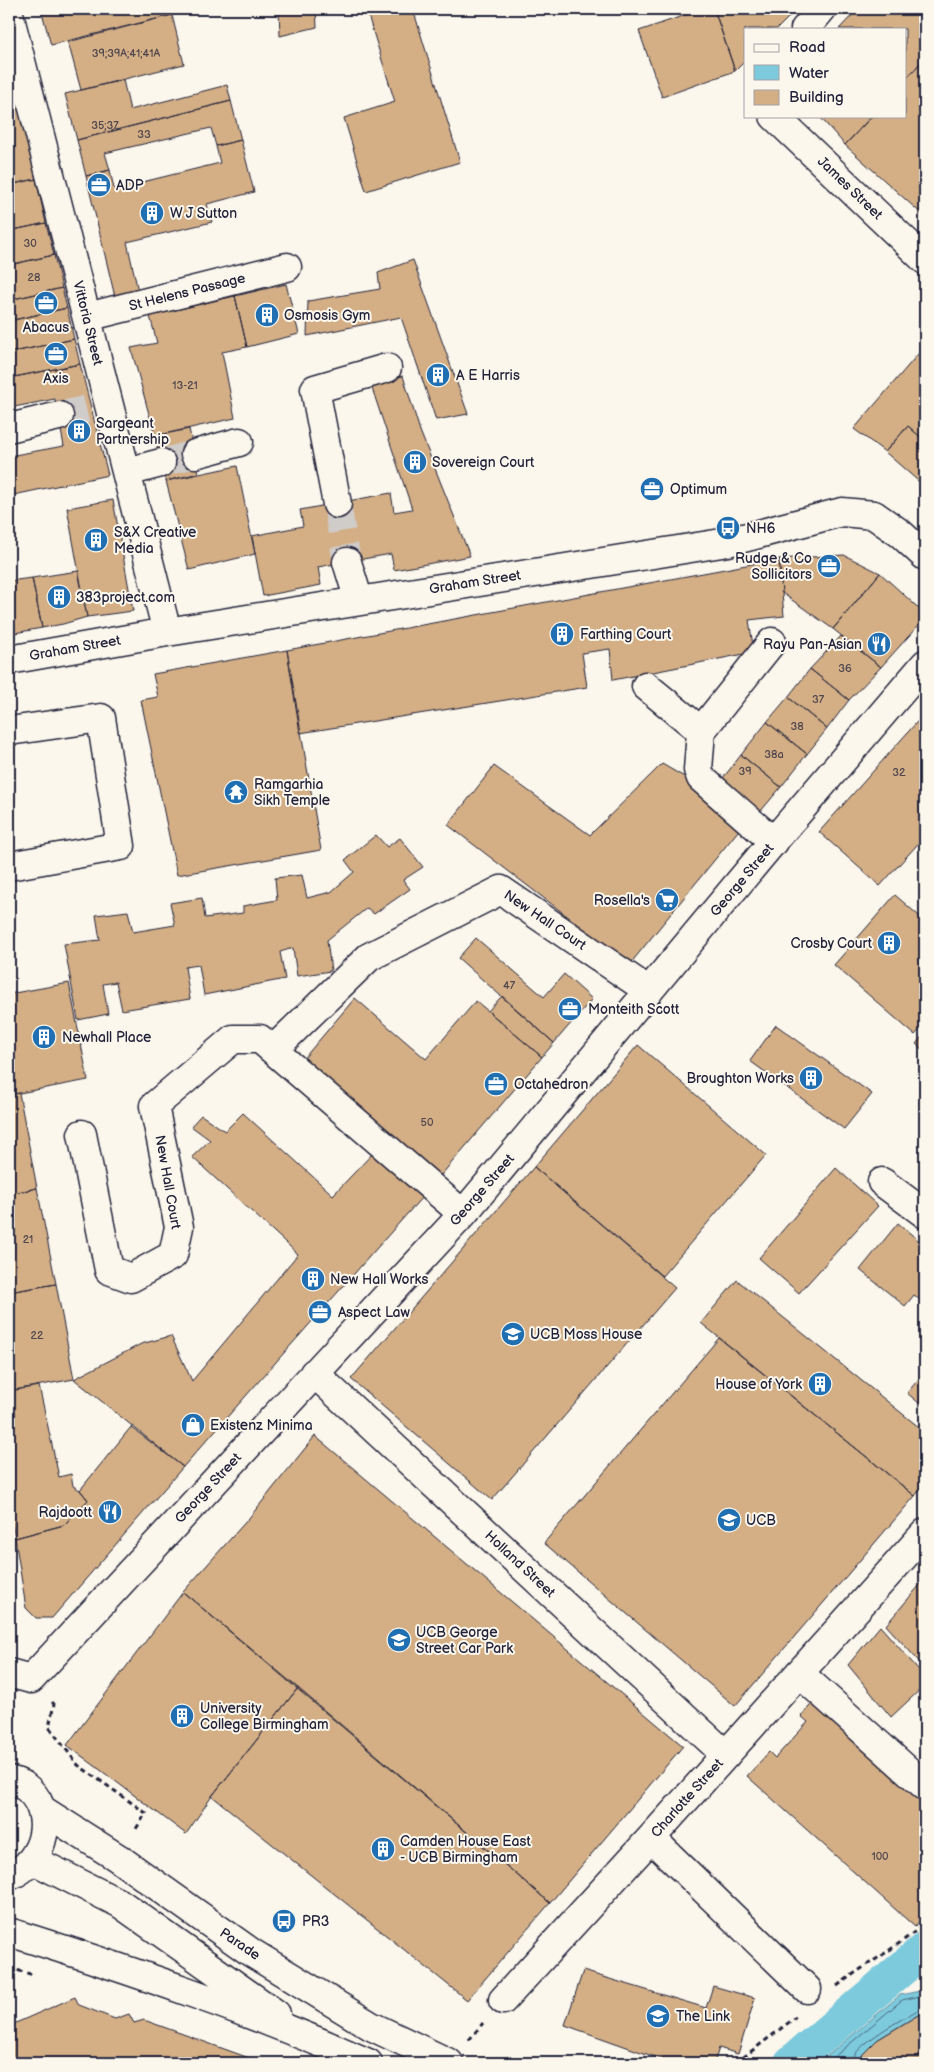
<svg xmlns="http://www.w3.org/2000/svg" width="934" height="2072" viewBox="0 0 934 2072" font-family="'Balsamiq Sans',sans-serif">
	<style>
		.water { fill: #7ecadd; stroke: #59879c }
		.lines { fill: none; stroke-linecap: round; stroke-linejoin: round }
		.shore { stroke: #47657c; stroke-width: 1 }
		.canal { stroke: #7ecadd; stroke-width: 35 }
		.building { fill: #d4af85; stroke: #22223b }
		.minor-tunnel { stroke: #d0ccc9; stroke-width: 28; stroke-dasharray: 28 14; stroke-linecap: butt }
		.minor-casing { stroke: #22223b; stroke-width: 31 }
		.major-casing { stroke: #22223b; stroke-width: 31 }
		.path { stroke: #22223b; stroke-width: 3; stroke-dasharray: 5 4; stroke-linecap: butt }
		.minor { stroke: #fbf7ec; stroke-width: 28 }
		.major { stroke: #fbf7ec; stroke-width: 28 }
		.labels { text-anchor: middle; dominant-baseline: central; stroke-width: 4; stroke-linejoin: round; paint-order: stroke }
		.number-label { font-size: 11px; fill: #4e454e }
		.poi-label { font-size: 14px; fill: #22223b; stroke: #fbf7ec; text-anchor: start }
		.street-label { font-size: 14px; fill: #22223b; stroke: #fbf7ec }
	</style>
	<rect width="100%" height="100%" fill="#fbf7ec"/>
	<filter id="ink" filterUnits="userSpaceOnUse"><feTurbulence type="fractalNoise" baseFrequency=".02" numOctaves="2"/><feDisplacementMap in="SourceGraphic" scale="10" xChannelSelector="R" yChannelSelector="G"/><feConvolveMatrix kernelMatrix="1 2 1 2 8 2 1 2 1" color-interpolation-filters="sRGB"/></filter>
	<g filter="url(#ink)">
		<path class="water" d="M925 1929V1971L895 1974 909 1954 911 1942Z
			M925 1990V2011L877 2040 854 2063H819L900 1995Z"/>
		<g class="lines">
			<path class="shore" d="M925 1936 916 1944 913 1956 908 1964 911 1967 925 1966
				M827 2063 902 2000 925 1995
				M851 2063C853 2044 905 2018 921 2008L925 2007"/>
			<path class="canal" d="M791 2063 925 1949"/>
		</g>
		<path class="building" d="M41 9H171L172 15 51 45Z
			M279 9H316L317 27 280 36Z
			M366 9H413L460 162 366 191 344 118 395 102Z
			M703 9H714L735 71 662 97 639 31Z
			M714 9H797L777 29H745V61L735 71Z
			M858 9H925V58L905 80V29H839Z
			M172 15 184 64 81 90 68 42Z
			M925 58V217L845 145 872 116H905V80Z
			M9 63 36 179 9 185Z
			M123 80 130 110 227 85 231 101 77 140 65 94Z
			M231 101 241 140 216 146 211 128 105 153 110 170 86 176 77 140Z
			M819 116H872L845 145Z
			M241 140 254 192 207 204 212 222 127 242 138 291 115 297 86 176 110 170 114 189 220 163 216 146Z
			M36 179 46 223 9 231V185Z
			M46 223 54 255 9 265V231Z
			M54 255 62 288 9 300V265Z
			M413 260 468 414 436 420 401 317 307 336 308 301 380 289 378 273Z
			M286 284 299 334 247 347 235 296Z
			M62 288 67 308 9 321V300Z
			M235 296 247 347 222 352 235 418 155 436 131 348 157 343 150 316Z
			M67 308 74 339 9 353V321Z
			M74 339 80 364 9 378V353Z
			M925 346V441L908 426 885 452 854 429Z
			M80 364 108 475 9 496V456L64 446 55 399 9 408V378Z
			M403 376 420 431 470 556 394 570 391 554 318 567 321 585 263 596 252 536 303 526 300 510 391 493 394 512 412 509 370 382Z
			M908 426 925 441V487L885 452Z
			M189 429 199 473 166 481 155 436Z
			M237 466 255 554 189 570 166 481Z
			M113 500 133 611 87 617 67 508Z
			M844 555 880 573 833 629 782 593 779 559Z
			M779 559 784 616 749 620 754 652 613 680 610 649 582 653 587 687 300 733 287 650Z
			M78 571 87 617 63 624 42 628 32 578Z
			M880 573 925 614V618L881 667 833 629Z
			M32 578 42 628 9 634V581Z
			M841 636 881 667 849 700 810 669Z
			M287 650 321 850 177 875 141 700 158 697 153 674Z
			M810 669 849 700 827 729 788 697Z
			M788 697 827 729 807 754 767 722Z
			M925 713V836L880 886 819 832Z
			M767 722 807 754 781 787 741 755Z
			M741 755 781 787 755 818 716 787Z
			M662 764 712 793 747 820 630 964 448 825 494 766 590 835Z
			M376 835 387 847 400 838 423 867 403 880 410 889 374 914 367 908 327 940 331 971 297 976 293 948 280 952 285 979 204 995 199 965 185 967 190 999 122 1010 116 982 103 984 108 1014 78 1020 64 944 100 940 96 915 128 911 133 932 175 925 170 903 202 898 205 918 243 913V906L277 900 275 878 302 875 307 898 331 892 354 872 345 860Z
			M895 895 925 921V1024L915 1035 834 965Z
			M476 938 544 997 564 974 592 999 554 1043 458 958Z
			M69 983 88 1080 9 1095V994Z
			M502 996 554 1043 542 1057 488 1011Z
			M355 998 426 1059 476 1001 542 1057 436 1181 299 1064Z
			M776 1025 872 1094 844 1129 750 1061Z
			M925 1033V1052L916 1044Z
			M638 1045 766 1155 662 1276 534 1167Z
			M19 1093 37 1188 9 1194V1095Z
			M243 1113 333 1195 375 1151 423 1196 183 1467 74 1379 141 1344 171 1336 192 1381 298 1254 192 1157 210 1140 191 1126 201 1115 225 1131Z
			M534 1167 675 1288 492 1500 351 1379Z
			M836 1168 878 1206 799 1293 759 1258Z
			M37 1188 56 1284 9 1292V1194Z
			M898 1223 925 1246V1304L914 1295 905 1306 860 1270Z
			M737 1280 925 1432V1483L915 1496 701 1323Z
			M56 1284 74 1379 9 1391V1292Z
			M719 1338 915 1496 735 1706 544 1543Z
			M922 1375 925 1377V1408L907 1393Z
			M39 1386 59 1477 71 1474 73 1486 80 1490 88 1500 64 1525 15 1538 9 1507V1391Z
			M131 1427 183 1467 52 1618H36L26 1608 15 1538 64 1525 88 1500 80 1490Z
			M315 1436 683 1746 550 1903 183 1592 249 1518Z
			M925 1579V1668L886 1625Z
			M183 1592 298 1688 212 1796 186 1834 67 1745Z
			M880 1626 925 1677V1685L891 1717 848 1665Z
			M298 1688 550 1903 467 2000 212 1796Z
			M817 1698 925 1795V1916L915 1927 747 1776 769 1752 775 1758 808 1722 801 1716Z
			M583 1971 706 2008 713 1986 755 1998 738 2054 719 2048 714 2063H672L565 2025Z
			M75 1997 79 2005 115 2019 129 2014 134 2023 144 2020 263 2063H9V2026Z
			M923 2012 925 2014V2063H854L877 2040Z"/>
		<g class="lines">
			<path class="minor-tunnel" d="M59 416 92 408
				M161 463 195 454
				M337 504 347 562"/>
			<g class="minor-casing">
				<path id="minor" d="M9 14 167 632
					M805 29 822 9
					M774 116 925 260
					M87 317 287 267
					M9 428 59 416
					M195 454 239 442
					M127 472 161 463
					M337 504 315 389 387 368
					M347 562 359 601
					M772 642 701 731 698 770 701 778 774 842
					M9 660 167 632 728 542 842 512 874 515 901 534 925 556
					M646 686 701 731
					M9 731 101 718 121 846 9 866
					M273 1050 369 957 501 890 649 991
					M82 1134 109 1270 131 1278 173 1255 179 1227 154 1106 233 1039H260L463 1214
					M882 1182 925 1214
					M314 1373 726 1755
					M9 1673 31 1679 463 1214 767 849 925 664
					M799 1673 925 1786
					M651 1838 807 1989
					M503 2000 651 1838 925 1533"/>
			</g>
			<g class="major-casing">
				<path id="major" d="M9 1780C13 1781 19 1783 23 1785 58 1810 46 1862 9 1876
					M41 1809 118 1858 252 1953 371 2026 449 2063
					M33 1860 121 1904 276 2014
					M9 1932C130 1970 251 2011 368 2063"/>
			</g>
			<path class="path" d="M52 1702 54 1704 49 1727 78 1765 146 1813 134 1832
				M9 1968 34 1975
				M837 1986C866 1964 898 1947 925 1923
				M469 2040 483 2023
				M736 2063 796 2017"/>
			<use href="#minor" class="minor"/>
			<use href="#major" class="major"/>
		</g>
	</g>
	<defs>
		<g id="office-disc" transform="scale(1.25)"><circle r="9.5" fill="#1f6fb2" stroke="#fbf7ec"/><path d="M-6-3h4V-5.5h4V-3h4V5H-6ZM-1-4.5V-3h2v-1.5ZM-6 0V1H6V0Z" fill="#fff"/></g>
		<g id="building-disc" transform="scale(1.25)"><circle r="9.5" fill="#1f6fb2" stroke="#fbf7ec"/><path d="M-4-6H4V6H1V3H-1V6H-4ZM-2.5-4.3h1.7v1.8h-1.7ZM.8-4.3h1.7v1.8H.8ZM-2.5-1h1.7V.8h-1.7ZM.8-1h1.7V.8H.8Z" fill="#fff"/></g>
		<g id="bus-disc" transform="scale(1.25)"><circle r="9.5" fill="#1f6fb2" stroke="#fbf7ec"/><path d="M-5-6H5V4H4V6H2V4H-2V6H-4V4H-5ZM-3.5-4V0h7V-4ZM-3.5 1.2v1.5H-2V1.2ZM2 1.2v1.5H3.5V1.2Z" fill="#fff"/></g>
		<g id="restaurant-disc" transform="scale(1.25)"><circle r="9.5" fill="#1f6fb2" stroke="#fbf7ec"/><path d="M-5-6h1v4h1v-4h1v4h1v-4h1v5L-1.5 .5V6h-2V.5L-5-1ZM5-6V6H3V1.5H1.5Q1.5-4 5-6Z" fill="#fff"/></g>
		<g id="temple-disc" transform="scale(1.25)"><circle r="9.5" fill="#1f6fb2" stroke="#fbf7ec"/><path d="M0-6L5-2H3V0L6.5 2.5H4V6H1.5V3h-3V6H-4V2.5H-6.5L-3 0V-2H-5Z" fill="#fff"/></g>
		<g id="supermarket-disc" transform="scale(1.25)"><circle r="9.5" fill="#1f6fb2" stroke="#fbf7ec"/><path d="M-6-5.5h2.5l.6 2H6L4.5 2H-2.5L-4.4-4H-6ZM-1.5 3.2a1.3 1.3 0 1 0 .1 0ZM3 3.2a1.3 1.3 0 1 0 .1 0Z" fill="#fff"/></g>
		<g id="university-disc" transform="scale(1.25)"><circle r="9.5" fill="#1f6fb2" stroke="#fbf7ec"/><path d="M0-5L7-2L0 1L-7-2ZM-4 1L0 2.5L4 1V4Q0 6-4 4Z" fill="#fff"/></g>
		<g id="shop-disc" transform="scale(1.25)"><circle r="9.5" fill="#1f6fb2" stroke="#fbf7ec"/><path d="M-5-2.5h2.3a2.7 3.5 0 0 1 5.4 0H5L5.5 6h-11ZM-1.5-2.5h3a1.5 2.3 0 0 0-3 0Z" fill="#fff"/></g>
	</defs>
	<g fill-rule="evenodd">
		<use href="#office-disc" x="99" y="185"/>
		<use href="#building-disc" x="152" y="213"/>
		<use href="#office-disc" x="46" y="303"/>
		<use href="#building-disc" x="267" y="315"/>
		<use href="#office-disc" x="56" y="354"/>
		<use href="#building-disc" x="438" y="375"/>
		<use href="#building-disc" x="79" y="431"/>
		<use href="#building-disc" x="415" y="462"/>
		<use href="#office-disc" x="652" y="489"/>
		<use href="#bus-disc" x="728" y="528"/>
		<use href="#building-disc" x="96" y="540"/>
		<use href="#office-disc" x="829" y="566"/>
		<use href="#building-disc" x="59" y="597"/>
		<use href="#building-disc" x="562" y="634"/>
		<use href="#restaurant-disc" x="879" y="644"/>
		<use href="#temple-disc" x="236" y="792"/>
		<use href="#supermarket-disc" x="667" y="900"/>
		<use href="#building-disc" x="889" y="943"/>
		<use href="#office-disc" x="570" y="1009"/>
		<use href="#building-disc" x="44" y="1037"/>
		<use href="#building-disc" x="811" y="1078"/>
		<use href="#office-disc" x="496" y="1084"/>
		<use href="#building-disc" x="313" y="1279"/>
		<use href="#office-disc" x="320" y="1312"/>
		<use href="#university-disc" x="513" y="1334"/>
		<use href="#building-disc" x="820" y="1384"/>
		<use href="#shop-disc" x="193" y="1425"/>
		<use href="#restaurant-disc" x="110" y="1512"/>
		<use href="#university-disc" x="729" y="1520"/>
		<use href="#university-disc" x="399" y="1640"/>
		<use href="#building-disc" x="182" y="1716"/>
		<use href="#building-disc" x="383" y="1849"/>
		<use href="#bus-disc" x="284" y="1921"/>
		<use href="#university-disc" x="658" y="2016"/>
	</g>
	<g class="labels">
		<g class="number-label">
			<text x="126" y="53">39;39A;41;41A</text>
			<text x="105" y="125">35;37</text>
			<text x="144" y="134">33</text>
			<text x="30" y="243">30</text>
			<text x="34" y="277">28</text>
			<text x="185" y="385">13-21</text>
			<text x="845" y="668">36</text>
			<text x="818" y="699">37</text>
			<text x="797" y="726">38</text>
			<text x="774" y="754">38a</text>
			<text x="745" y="771">39</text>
			<text x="899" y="772">32</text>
			<text x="509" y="985">47</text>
			<text x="427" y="1122">50</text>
			<text x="28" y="1239">21</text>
			<text x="37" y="1335">22</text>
			<text x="880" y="1856">100</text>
		</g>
		<g class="poi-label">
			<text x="116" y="185">ADP</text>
			<text x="170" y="213">W J Sutton</text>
			<text x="284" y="315">Osmosis Gym</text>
			<text x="46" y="327" text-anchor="middle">Abacus</text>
			<text x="456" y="375">A E Harris</text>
			<text x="56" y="378" text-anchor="middle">Axis</text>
			<text x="96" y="423">Sargeant<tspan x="96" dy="16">Partnership</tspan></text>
			<text x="432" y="462">Sovereign Court</text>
			<text x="670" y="489">Optimum</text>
			<text x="746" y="528">NH6</text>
			<text x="114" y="532">S&amp;X Creative<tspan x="114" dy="16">Media</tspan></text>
			<text x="812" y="558" text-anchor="end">Rudge &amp; Co<tspan x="812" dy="16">Sollicitors</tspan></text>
			<text x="76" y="597">383project.com</text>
			<text x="580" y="634">Farthing Court</text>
			<text x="862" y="644" text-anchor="end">Rayu Pan-Asian</text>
			<text x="254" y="784">Ramgarhia<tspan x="254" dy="16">Sikh Temple</tspan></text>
			<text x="650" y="900" text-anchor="end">Rosella's</text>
			<text x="872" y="943" text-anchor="end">Crosby Court</text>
			<text x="588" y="1009">Monteith Scott</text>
			<text x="62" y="1037">Newhall Place</text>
			<text x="794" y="1078" text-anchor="end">Broughton Works</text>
			<text x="514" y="1084">Octahedron</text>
			<text x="330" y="1279">New Hall Works</text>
			<text x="338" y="1312">Aspect Law</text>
			<text x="530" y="1334">UCB Moss House</text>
			<text x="802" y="1384" text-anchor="end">House of York</text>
			<text x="210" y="1425">Existenz Minima</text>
			<text x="92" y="1512" text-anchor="end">Rajdoott</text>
			<text x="746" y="1520">UCB</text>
			<text x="416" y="1632">UCB George<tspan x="416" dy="16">Street Car Park</tspan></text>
			<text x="200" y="1708">University<tspan x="200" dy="16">College Birmingham</tspan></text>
			<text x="400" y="1841">Camden House East<tspan x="400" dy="16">- UCB Birmingham</tspan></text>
			<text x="302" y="1921">PR3</text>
			<text x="676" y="2016">The Link</text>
		</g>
		<g class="street-label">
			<text transform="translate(850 188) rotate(44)">James Street</text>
			<text transform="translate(187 292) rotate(-14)">St Helens Passage</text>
			<text transform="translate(88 323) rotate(76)">Vittoria Street</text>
			<text transform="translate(475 582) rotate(-9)">Graham Street</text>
			<text transform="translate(75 648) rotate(-10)">Graham Street</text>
			<text transform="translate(742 880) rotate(-50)">George Street</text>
			<text transform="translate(545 920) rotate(34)">New Hall Court</text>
			<text transform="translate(168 1182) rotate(80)">New Hall Court</text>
			<text transform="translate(482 1190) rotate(-49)">George Street</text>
			<text transform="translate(208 1488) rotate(-47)">George Street</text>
			<text transform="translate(520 1564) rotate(43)">Holland Street</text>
			<text transform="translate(687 1798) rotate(-48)">Charlotte Street</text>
			<text transform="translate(240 1944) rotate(34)">Parade</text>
		</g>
	</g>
	<rect width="934" height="2072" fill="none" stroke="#fbf7ec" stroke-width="30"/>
	<rect x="15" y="15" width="904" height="2042" fill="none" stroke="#22223b" stroke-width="2" filter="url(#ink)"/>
	<rect x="744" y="28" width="162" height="90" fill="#fbf7ec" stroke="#a4a2a5"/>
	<rect x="754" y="44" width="25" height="8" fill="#fbf7ec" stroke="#a4a2a5"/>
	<text x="789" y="52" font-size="15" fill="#22223b">Road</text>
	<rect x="754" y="65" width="25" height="15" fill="#7ecadd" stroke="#a4a2a5"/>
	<text x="789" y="78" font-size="15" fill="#22223b">Water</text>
	<rect x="754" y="90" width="25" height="15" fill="#d4af85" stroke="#a4a2a5"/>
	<text x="789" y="102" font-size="15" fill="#22223b">Building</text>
</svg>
